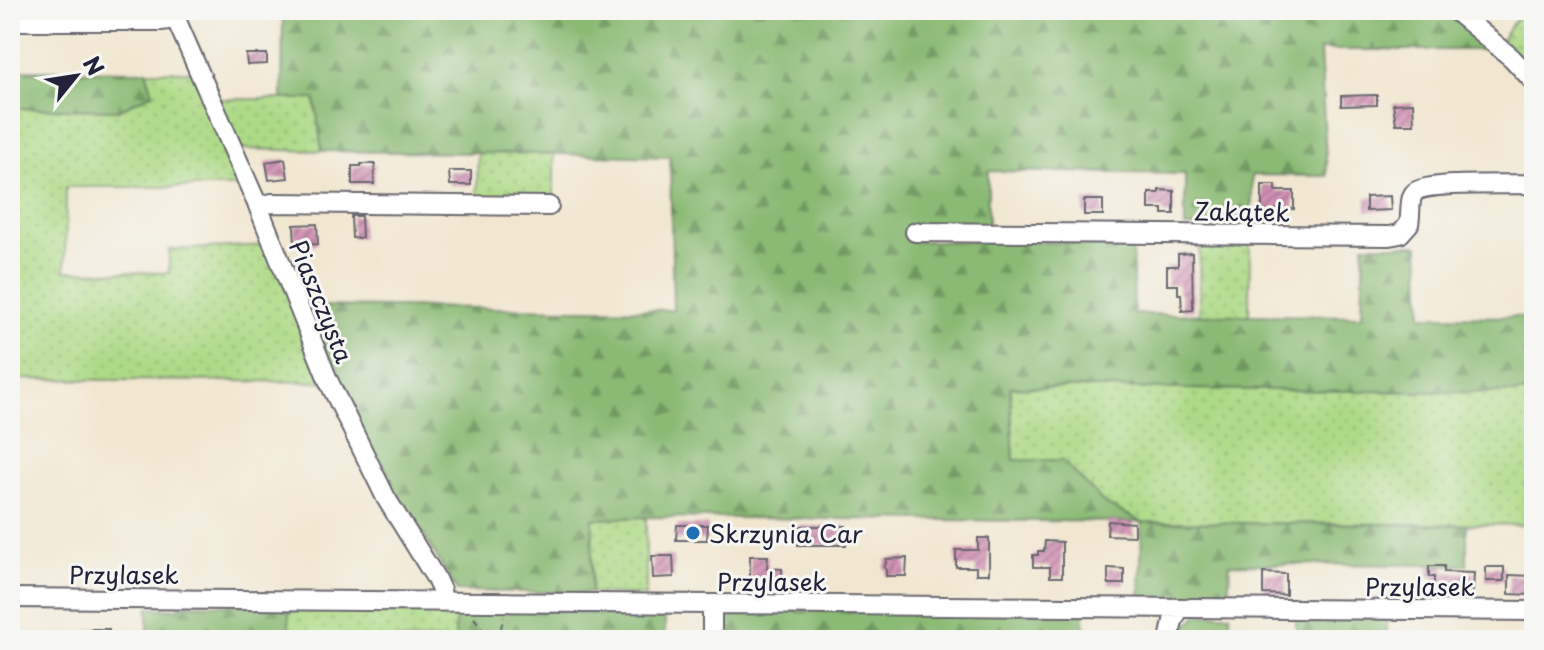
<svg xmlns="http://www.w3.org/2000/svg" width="1544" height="650" viewBox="0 0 1544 650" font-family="'Playpen Sans',sans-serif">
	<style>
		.grass { fill: url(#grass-dots); stroke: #687e60; stroke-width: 2 }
		.forest { fill: url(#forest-firs); stroke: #566e57; stroke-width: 2 }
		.building { fill: url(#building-hatch) }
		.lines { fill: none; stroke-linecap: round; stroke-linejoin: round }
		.minor-casing { stroke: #6a676f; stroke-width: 22 }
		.path { stroke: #6a676f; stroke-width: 2; stroke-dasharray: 6 6; stroke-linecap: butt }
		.minor { stroke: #fff; stroke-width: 18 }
		.poi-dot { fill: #1f6fb2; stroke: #f6f6f2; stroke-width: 3 }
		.labels { text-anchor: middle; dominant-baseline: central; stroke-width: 6; stroke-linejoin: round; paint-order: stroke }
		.street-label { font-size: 24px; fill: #22223b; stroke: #f6f6f2 }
		.poi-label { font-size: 24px; fill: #22223b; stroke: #f6f6f2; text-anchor: start }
	</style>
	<defs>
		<pattern id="grass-dots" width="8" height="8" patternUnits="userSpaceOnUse" patternTransform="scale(2)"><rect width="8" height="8" fill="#adda86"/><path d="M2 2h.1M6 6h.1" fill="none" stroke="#95bb75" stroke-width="1.8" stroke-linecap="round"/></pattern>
		<pattern id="forest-firs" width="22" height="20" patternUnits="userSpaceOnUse" patternTransform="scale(2)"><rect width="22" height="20" fill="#8aba73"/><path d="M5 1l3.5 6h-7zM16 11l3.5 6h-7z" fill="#709760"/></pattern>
		<pattern id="building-hatch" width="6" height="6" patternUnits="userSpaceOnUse" patternTransform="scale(2)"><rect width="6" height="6" fill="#cf90b2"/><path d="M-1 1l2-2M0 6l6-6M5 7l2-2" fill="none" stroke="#a87592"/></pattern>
	</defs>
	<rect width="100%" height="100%" fill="#f6f6f2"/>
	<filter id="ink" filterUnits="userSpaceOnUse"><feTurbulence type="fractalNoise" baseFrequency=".0125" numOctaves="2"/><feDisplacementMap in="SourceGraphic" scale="16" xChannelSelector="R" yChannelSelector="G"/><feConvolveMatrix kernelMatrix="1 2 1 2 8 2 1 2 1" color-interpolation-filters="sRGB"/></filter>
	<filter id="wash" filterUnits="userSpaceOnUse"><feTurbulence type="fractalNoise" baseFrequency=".006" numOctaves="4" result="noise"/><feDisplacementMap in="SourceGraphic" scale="32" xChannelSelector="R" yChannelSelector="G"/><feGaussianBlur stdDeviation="1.8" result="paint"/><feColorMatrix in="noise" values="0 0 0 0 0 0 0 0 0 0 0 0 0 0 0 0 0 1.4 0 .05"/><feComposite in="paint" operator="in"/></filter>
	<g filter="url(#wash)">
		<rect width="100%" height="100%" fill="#f1e7d0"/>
		<path class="grass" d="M1522 10H1534V73L1501 40Z
			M146 71H194L244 187H66L65 271 169 273V250L269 245 325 382 10 379V108L119 110 152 93Z
			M216 99H315L322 151 240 149Z
			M478 153 554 154V199H477Z
			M1200 243 1250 244 1249 315H1199Z
			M1010 387 1534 393V525L1142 522 1105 504 1062 461 1014 460Z
			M646 517V596L591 593 593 519Z
			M289 606 455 609V640H289Z"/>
		<path class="forest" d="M283 10H1445L1493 50H1320L1327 176 1252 175V228L1185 227V174L988 171V225L909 226 911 241 1132 243 1134 314 1362 316 1364 245H1419L1422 316 1528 317 1530 393 1010 387 1014 460H1062L1105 504 1142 522 1467 525V565L1230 564 1228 603 1140 602 1142 522 646 517 593 519 591 593 457 591 413 517 402 518 370 458 306 306 673 310 670 157 554 154 322 151 315 99H282Z
			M10 70 146 71 153 93 119 110 10 108Z
			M180 604 289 606V640H148V608L179 609Z
			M517 608 665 618V640H455V609Z
			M717 609 1084 613V640H717Z
			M1199 614H1230V640H1176L1182 630Z
			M1296 615 1387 616V640H1296Z"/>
		<g id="blocks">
			<path class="building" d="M246 54H267V64L247 65Z
				M1377 95V105L1341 106V96Z
				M1413 103 1414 124H1396L1393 104Z
				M285 159 288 178 269 180 266 162Z
				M361 164H375L374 184H352V166H361Z
				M449 171H471V185H450Z
				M1262 185H1276V191H1294V209L1274 210V216H1262Z
				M1159 190 1174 191V214H1163V209H1149V193H1159Z
				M1390 196 1391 210 1366 211V197Z
				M1084 200H1103V215H1084Z
				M351 216H361L362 238H352Z
				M317 224 318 244 295 245 294 225Z
				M1192 253 1193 310 1182 311 1181 294H1178V285H1167V266H1178V254Z
				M1108 521 1134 523V536L1107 535Z
				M677 525H708L707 540H676Z
				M798 526H846V545H798Z
				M978 538H989V574H976V567H956V550H978Z
				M1045 541 1062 542V577H1050V567H1033V555H1038V551H1044Z
				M652 556H673L674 577 653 578Z
				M750 556H768L767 568 782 569V581H770V578H750Z
				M907 558 906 576H886V570L884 567 886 564V559Z
				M1429 566H1444V572L1474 573 1473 591 1434 589V577H1429Z
				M1486 567H1504V581H1486Z
				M1108 568 1124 569V584H1108Z
				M1263 573 1286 574V595L1263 594Z
				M1509 575 1532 576V595L1509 594Z
				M89 629H109V640H88Z"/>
		</g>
	</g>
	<g filter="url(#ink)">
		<use href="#blocks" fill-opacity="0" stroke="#6a676f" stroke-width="2"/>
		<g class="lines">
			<g class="minor-casing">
				<path id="minor" d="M172 10 258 206 328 380 386 498 435 577 441 590 443 601
					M1454 10 1512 58 1534 82
					M10 21H161L176 19
					M258 206 272 203 549 206
					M915 232 1389 236 1400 234 1409 224C1411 216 1409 199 1414 193 1423 181 1515 185 1534 184
					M10 598 1534 611
					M712 640V605
					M1169 640 1173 621 1179 609"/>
			</g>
			<path class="path" d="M474 618 479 624 488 640
				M498 640 504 616"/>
			<use href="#minor" class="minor"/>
		</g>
	</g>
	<circle class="poi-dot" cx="693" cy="533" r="8"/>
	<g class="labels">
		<g class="street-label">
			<text transform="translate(1242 211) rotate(1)">Zakątek</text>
			<text transform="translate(322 301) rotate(68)">Piaszczysta</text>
			<text x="124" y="574">Przylasek</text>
			<text x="772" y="581">Przylasek</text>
			<text x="1420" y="586">Przylasek</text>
		</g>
		<g class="poi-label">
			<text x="709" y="533">Skrzynia Car</text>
		</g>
	</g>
	<rect width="1544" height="650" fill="none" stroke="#f6f6f2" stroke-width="40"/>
	<g transform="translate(76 76) rotate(60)" stroke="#f6f6f2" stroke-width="6" paint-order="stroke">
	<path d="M0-6L14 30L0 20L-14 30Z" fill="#22223b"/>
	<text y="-12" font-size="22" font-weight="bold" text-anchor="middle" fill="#22223b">N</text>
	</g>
</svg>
